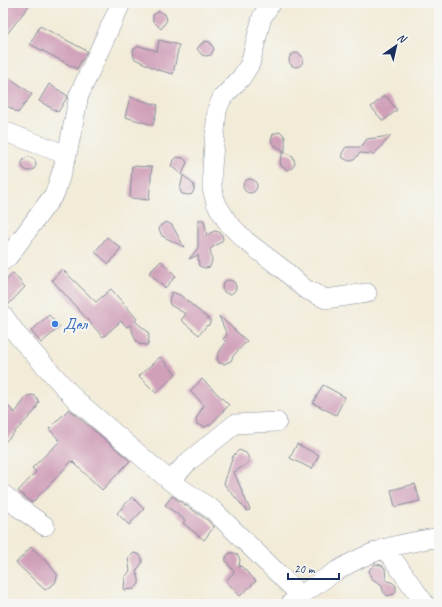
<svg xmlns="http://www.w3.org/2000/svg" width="442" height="607" viewBox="0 0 442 607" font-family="Caveat,sans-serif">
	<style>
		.building { fill: #d0a0b9 }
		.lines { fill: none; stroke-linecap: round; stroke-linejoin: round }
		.minor-casing { stroke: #868d9b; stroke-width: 20 }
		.minor { stroke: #fff; stroke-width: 19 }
		.shop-dot { fill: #3f7fe0; stroke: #f6f6f2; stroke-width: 1.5 }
		.labels { text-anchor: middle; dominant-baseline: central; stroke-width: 4; stroke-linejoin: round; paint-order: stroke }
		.shop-label { font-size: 17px; fill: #366cbe; stroke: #f6f6f2; text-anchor: start }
	</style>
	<rect width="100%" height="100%" fill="#f6f6f2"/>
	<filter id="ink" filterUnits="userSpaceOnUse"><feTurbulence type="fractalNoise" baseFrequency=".025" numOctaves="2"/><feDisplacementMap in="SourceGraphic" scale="8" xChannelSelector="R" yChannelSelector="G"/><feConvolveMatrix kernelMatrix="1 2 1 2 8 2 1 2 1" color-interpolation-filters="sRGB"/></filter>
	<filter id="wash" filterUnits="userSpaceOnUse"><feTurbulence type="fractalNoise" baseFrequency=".012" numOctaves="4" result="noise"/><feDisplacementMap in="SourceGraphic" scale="16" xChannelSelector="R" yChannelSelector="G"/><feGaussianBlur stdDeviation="0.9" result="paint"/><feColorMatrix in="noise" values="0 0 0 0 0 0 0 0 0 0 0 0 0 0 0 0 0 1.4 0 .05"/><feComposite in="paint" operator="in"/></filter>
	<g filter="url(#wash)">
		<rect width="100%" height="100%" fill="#f2ebd8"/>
		<g id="blocks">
			<path class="building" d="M9 3H31L3 39V11Z
				M159 11 165 14 167 20 161 29 153 21V15Z
				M40 26 87 51 77 69 30 44Z
				M159 40 179 45 173 74 158 70 135 59 134 57 133 50 139 46 157 51Z
				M206 41 210 42 214 49 211 55 206 56 202 55 197 49 201 44Z
				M289 60a7 7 0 1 1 14 0a7 7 0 1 1-14 0Z
				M3 73 32 94 18 113 3 103Z
				M49 84 68 96 58 112 39 101Z
				M385 95 397 110 383 121 371 107Z
				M130 97 158 105 153 125 125 117Z
				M278 132 282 133 285 137V151L274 145 271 141 273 134Z
				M391 136 374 154 360 153 354 160 349 161 343 158 342 153 346 147H361L367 139Z
				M283 152 293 156 295 164 292 168 287 170 281 166 280 161Z
				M22 164a7 7 0 1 1 14 0a7 7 0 1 1-14 0Z
				M177 157 183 158 187 162 182 175 171 166 173 161Z
				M132 166 152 167 149 200 130 198Z
				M183 175 194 185V190L192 194 189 195 182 194 180 190Z
				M243 186a7 7 0 1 1 14 0a7 7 0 1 1-14 0Z
				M198 220H204L207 236 210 233 215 231 219 232 222 235 223 239 221 242 210 249 212 260 210 267 205 268 199 266 198 255 189 259 198 248Z
				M166 222 172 225 184 247 162 236 159 229 161 225Z
				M107 237 121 248 109 264 95 252Z
				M161 261 176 276 165 288 149 273Z
				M62 269 96 302 111 289 137 319 135 321 148 332 149 337 148 345 139 344 136 341 130 325 127 327 121 321 103 337 52 280Z
				M13 273 25 287 8 305 3 304V284Z
				M222 287a7 7 0 1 1 14 0a7 7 0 1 1-14 0Z
				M172 292 180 295 211 321 208 326 207 325 199 335 181 320 186 314 170 305 169 300Z
				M49 315 60 327 41 343 31 331Z
				M219 316 247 341 233 356 231 361 224 364 219 363 217 359 218 354 226 342 223 339 227 335Z
				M160 357 176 374 156 393 139 376Z
				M202 379 229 405 211 424 205 427 197 424 196 419 204 405 190 391Z
				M323 385 345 397 336 415 313 403Z
				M33 395 36 397 39 402 35 411 3 444V431L6 427 3 424V401L15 413 27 396Z
				M69 409 130 461 102 490 72 461 32 503 18 491 36 472 32 468 60 441 49 429Z
				M297 444 319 455 312 469 290 458Z
				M239 450 246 453 249 458V460L246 465 234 472 250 510 247 511 224 484 233 456Z
				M415 484 420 501 395 507 391 490Z
				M172 496 206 519 214 527 204 540 183 523 185 520 165 505Z
				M132 497 144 509 129 525 117 513Z
				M31 547 47 562 57 574V577L55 583 45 590 16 563Z
				M134 553 140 555 142 559V563L136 571 139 579V584L134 589 124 590 125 577 130 571 128 558Z
				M230 553H234L238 555 240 560 239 567 241 566 256 581 240 596 226 581 234 572 226 561V557Z
				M375 564 381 565 385 568 386 580 393 583 396 586V592L394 594 387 596 383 591 382 585 371 578 369 570Z"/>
		</g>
	</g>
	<g filter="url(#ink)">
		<use href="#blocks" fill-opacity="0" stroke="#868d9b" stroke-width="1"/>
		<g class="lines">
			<g class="minor-casing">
				<path id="minor" d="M271 3 262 17 250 64 241 78 222 98 217 110 212 168V188L216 203 228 223 246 241 284 270 305 289 326 299 367 293
					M3 131 67 155
					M3 261 8 257 55 193 67 155 79 95 121 3
					M3 315 18 336 76 400 170 481 213 510 301 596
					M170 481 189 461 235 424 277 422
					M3 494 18 507 45 526
					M385 548 425 604
					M291 603C319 582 350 559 384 549 402 543 421 541 439 537"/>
			</g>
			<use href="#minor" class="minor"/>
		</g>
	</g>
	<circle class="shop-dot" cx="55" cy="324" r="4"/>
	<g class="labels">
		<g class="shop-label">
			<text x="63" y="324">Дөл</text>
		</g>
	</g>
	<rect width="442" height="607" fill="none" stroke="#f6f6f2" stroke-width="16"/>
	<g transform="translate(396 46) rotate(34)" stroke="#f6f6f2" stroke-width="3" paint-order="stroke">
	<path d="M0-3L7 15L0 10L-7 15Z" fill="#1b2f5e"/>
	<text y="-6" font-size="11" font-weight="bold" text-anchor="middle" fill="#1b2f5e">N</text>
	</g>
	<path d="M288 573v6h51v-6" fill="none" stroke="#1b2f5e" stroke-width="2"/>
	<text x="294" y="573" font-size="12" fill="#1b2f5e" stroke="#f6f6f2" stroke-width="3" paint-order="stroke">20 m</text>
</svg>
